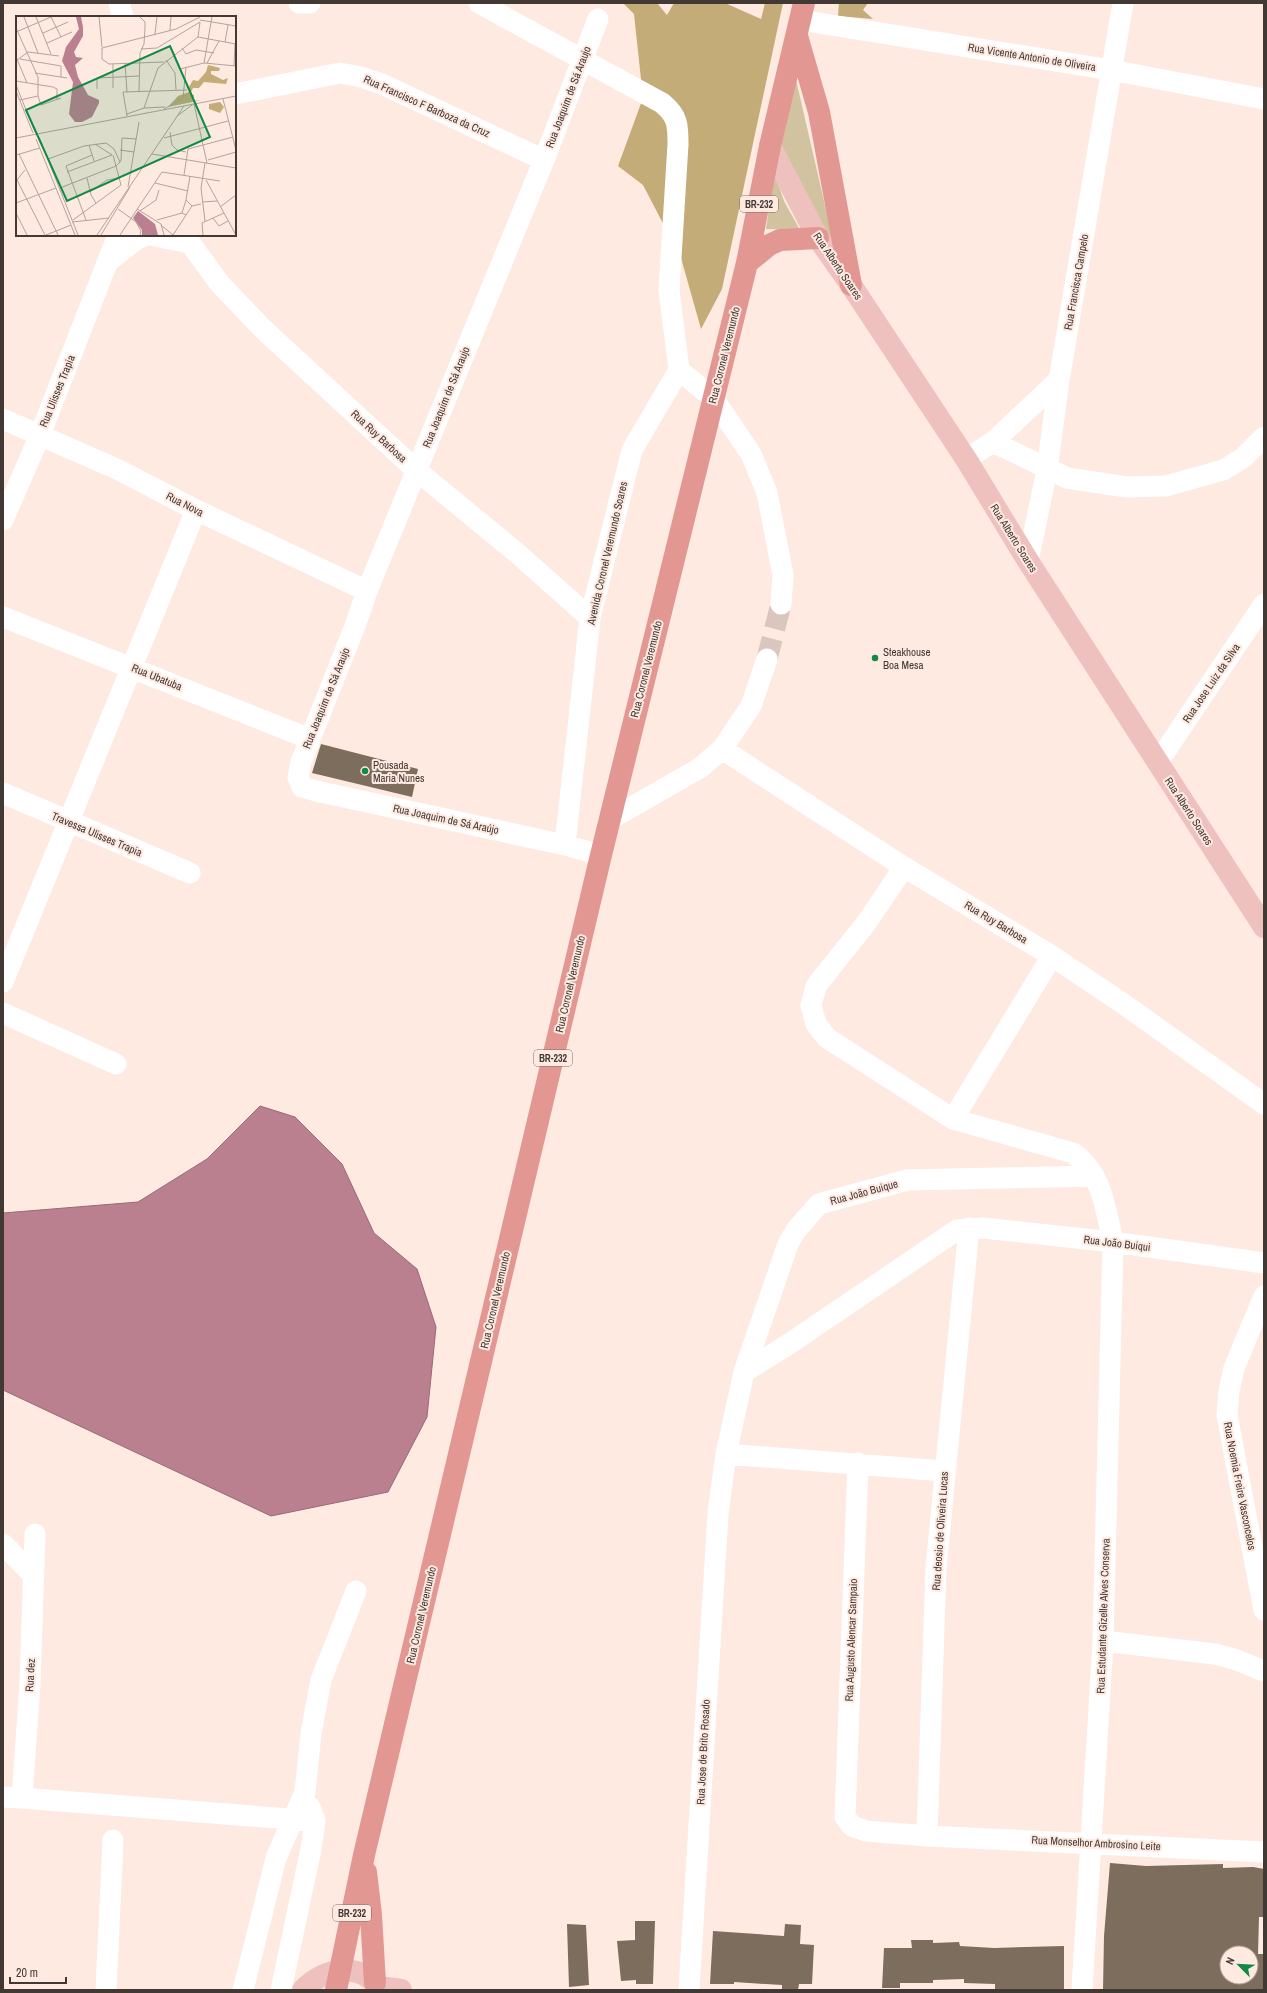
<svg xmlns="http://www.w3.org/2000/svg" width="1267" height="1993" viewBox="0 0 1267 1993" font-family="'Archivo Narrow',sans-serif">
	<style>
		.green { fill: #d2c3a0 }
		.forest { fill: #c3ac77 }
		.water { fill: #bb8090; stroke: #976a74 }
		.building { fill: #7d6d5c; fill-rule: evenodd }
		.lines { fill: none; stroke-linecap: round; stroke-linejoin: round }
		.minor-tunnel { stroke: #d9c6be; stroke-width: 21; stroke-dasharray: 21 10; stroke-linecap: butt }
		.minor { stroke: #fff; stroke-width: 21 }
		.major { stroke: #eec1be; stroke-width: 22 }
		.highway { stroke: #e29793; stroke-width: 22 }
		.poi-dot { fill: #108a44; stroke: #ffeae1; stroke-width: 1.5 }
		.labels { text-anchor: middle; dominant-baseline: central; stroke-width: 4; stroke-linejoin: round; paint-order: stroke }
		.shield { fill: #ffeae1; stroke: #7b6d68; stroke-width: 1 }
		.shield-label { font-size: 10px; font-weight: bold; fill: #423834 }
		.street-label { font-size: 11px; fill: #423834; stroke: #ffeae1 }
		.poi-label { font-size: 11px; fill: #423834; stroke: #ffeae1; text-anchor: start }
		.inset-road { fill: none; stroke: #b3a39c; stroke-width: 1 }
		.view { fill: #108a44; fill-opacity: 0.15; stroke: #108a44; stroke-width: 2 }
		.inset-edge { fill: none; stroke: #423834; stroke-width: 2 }
	</style>
	<rect width="100%" height="100%" fill="#ffeae1"/>
	<path class="green" d="M794 71 839 266 797 195 779 138Z
		M774 172 784 201 800 230 766 229Z"/>
	<path class="forest" d="M623 3H657L667 15 674 3H725L761 19 765 3H783L722 289 701 329 681 258 643 185 618 166 643 98 634 14Z
		M839 3H868L863 10 873 19 838 16Z"/>
	<path class="water" d="M260 1106 295 1117 342 1164 374 1233 417 1269 436 1327 427 1417 388 1492 271 1516 3 1390V1213L138 1202 207 1159Z"/>
	<path class="building" d="M321 744 418 769 412 797 312 773Z
		M1110 1863 1146 1866 1223 1864V1868L1253 1867 1264 1869V1917H1259L1258 1954H1264V1990H1103L1104 1936ZM1227 1953H1251V1977H1227Z
		M635 1921H655L653 1984H636V1980L621 1981 617 1941 635 1940Z
		M567 1924 586 1925 589 1985 569 1987Z
		M785 1924 801 1925 800 1944 814 1945 812 1984H799L798 1990H782V1985L734 1982V1984H710L713 1931 784 1936Z
		M911 1940H933V1943L959 1942 960 1946 994 1948 1064 1946V1990H995V1984L964 1983V1979L933 1980V1983H900V1988H882L884 1948H912Z"/>
	<g class="lines">
		<path class="minor-tunnel" d="M767 659 781 604"/>
		<path class="minor" d="M119 3 123 17
			M299 3H310
			M479 3 662 103C678 116 678 125 678 144L669 290 679 370 713 398 751 454 767 493 776 539 783 575 781 604
			M598 19 544 160 367 591 355 626 301 762 298 777 302 787 316 791 565 845 601 855
			M800 20 1111 70 1264 99
			M235 94 340 73 361 77 382 84 544 160
			M150 235 190 243
			M187 235 190 243 220 284 263 329 416 470 517 553 590 618
			M109 261 137 239 147 235
			M3 419 119 470 196 510 367 591
			M993 442 1067 478 1127 487 1166 486 1223 470 1243 458 1264 437
			M966 459 993 442 1059 380
			M3 520 40 435 118 235
			M1028 561 1047 470 1059 380 1123 3
			M3 617 310 739
			M722 749 904 867 1052 956 1125 1005 1264 1104
			M1158 762 1264 604
			M3 793 190 873
			M609 820 700 768 722 749 751 706 767 659
			M565 845 590 618 632 450 679 370
			M904 867 867 922 816 986 811 1005 816 1024 827 1038 953 1119 1073 1153C1102 1173 1106 1210 1113 1242L1103 1641 1082 1990
			M3 982 196 510
			M3 1013 116 1064
			M953 1119 1052 956
			M1264 1296 1234 1368 1229 1391 1227 1415 1264 1610
			M744 1372 789 1344 957 1230 983 1228 1113 1242 1264 1263
			M726 1454 944 1471
			M858 1463 845 1817 852 1826 866 1831 927 1836 1264 1852
			M3 1544 34 1576
			M1103 1641 1215 1654 1234 1659 1264 1671
			M3 1797 22 1798 30 1683 35 1534
			M22 1798 315 1821
			M927 1836 936 1568 969 1228
			M106 1990 113 1840
			M243 1990 276 1858 305 1792 311 1733 321 1680 356 1591
			M281 1990 311 1849 315 1821 310 1807
			M689 1990 718 1513 726 1454 744 1372 788 1244 796 1230 819 1204 907 1180 1094 1176"/>
		<path class="major" d="M770 146 818 238 851 285 966 459 1028 561 1264 927
			M379 1987 401 1990
			M303 1990C323 1968 362 1960 381 1990"/>
		<path class="highway" d="M797 36 819 112 851 285
			M747 263 769 245 780 240 818 238
			M366 1872 371 1915 375 1983
			M336 1990 364 1855 601 855 747 263 770 146 804 3"/>
	</g>
	<g class="poi-dot">
		<circle cx="875" cy="658" r="4"/>
		<circle cx="365" cy="771" r="4"/>
	</g>
	<g class="labels">
		<g class="shield">
			<rect x="740" y="196" width="38" height="16" rx="3"/>
			<rect x="534" y="1050" width="38" height="16" rx="3"/>
			<rect x="333" y="1905" width="38" height="16" rx="3"/>
		</g>
		<g class="shield-label">
			<text x="759" y="204">BR-232</text>
			<text x="553" y="1058">BR-232</text>
			<text x="352" y="1913">BR-232</text>
		</g>
		<g class="street-label">
			<text transform="translate(1032 57) rotate(9)">Rua Vicente Antonio de Oliveira</text>
			<text transform="translate(568 97) rotate(-69)">Rua Joaquim de Sá Araujo</text>
			<text transform="translate(427 106) rotate(24)">Rua Francisco F Barboza da Cruz</text>
			<text transform="translate(838 266) rotate(56)">Rua Alberto Soares</text>
			<text transform="translate(1076 282) rotate(-80)">Rua Francisca Campelo</text>
			<text transform="translate(724 355) rotate(-76)">Rua Coronel Veremundo</text>
			<text transform="translate(57 391) rotate(-68)">Rua Ulisses Trapia</text>
			<text transform="translate(446 397) rotate(-68)">Rua Joaquim de Sá Araujo</text>
			<text transform="translate(379 436) rotate(43)">Rua Ruy Barbosa</text>
			<text transform="translate(185 504) rotate(27)">Rua Nova</text>
			<text transform="translate(1014 538) rotate(58)">Rua Alberto Soares</text>
			<text transform="translate(607 553) rotate(-77)">Avenida Coronel Veremundo Soares</text>
			<text transform="translate(646 669) rotate(-76)">Rua Coronel Veremundo</text>
			<text transform="translate(157 677) rotate(22)">Rua Ubatuba</text>
			<text transform="translate(1211 683) rotate(-56)">Rua Jose Luiz da Silva</text>
			<text transform="translate(326 698) rotate(-68)">Rua Joaquim de Sá Araujo</text>
			<text transform="translate(1189 811) rotate(57)">Rua Alberto Soares</text>
			<text transform="translate(446 819) rotate(12)">Rua Joaquim de Sá Araújo</text>
			<text transform="translate(97 834) rotate(23)">Travessa Ulisses Trapia</text>
			<text transform="translate(996 922) rotate(31)">Rua Ruy Barbosa</text>
			<text transform="translate(570 984) rotate(-77)">Rua Coronel Veremundo</text>
			<text transform="translate(864 1192) rotate(-15)">Rua João Buique</text>
			<text transform="translate(1117 1243) rotate(7)">Rua João Buiqui</text>
			<text transform="translate(495 1300) rotate(-77)">Rua Coronel Veremundo</text>
			<text transform="translate(1240 1486) rotate(79)">Rua Noemia Freire Vasconcelos</text>
			<text transform="translate(940 1531) rotate(-86)">Rua deosio de Oliveira Lucas</text>
			<text transform="translate(421 1615) rotate(-77)">Rua Coronel Veremundo</text>
			<text transform="translate(1103 1616) rotate(-88)">Rua Estudante Gizelle Alves Conserva</text>
			<text transform="translate(851 1640) rotate(-88)">Rua Augusto Alencar Sampaio</text>
			<text transform="translate(30 1675) rotate(-87)">Rua dez</text>
			<text transform="translate(703 1752) rotate(-87)">Rua Jose de Brito Rosado</text>
			<text transform="translate(1096 1843) rotate(3)">Rua Monselhor Ambrosino Leite</text>
		</g>
		<g class="poi-label">
			<text x="883" y="652">Steakhouse<tspan x="883" dy="13">Boa Mesa</tspan></text>
			<text x="373" y="765">Pousada<tspan x="373" dy="13">Maria Nunes</tspan></text>
		</g>
	</g>
	<g transform="translate(16 16)">
		<rect width="220" height="220" fill="#ffeae1"/>
		<path d="M192 49 204 52 203 55H195V58L207 64 212 62 210 68 188 66 183 72H177L174 78 178 79 177 85 186 84 152 91 162 80 173 76V71L177 64 182 65 190 56ZM204 86 208 91 204 97 193 93V88Z" fill="#c3ac77"/>
		<path d="M60 1H65L67 11V20L58 36 60 41 67 42 59 49 62 61 72 79 83 84V87L76 101 66 106H59L53 98 57 66 46 45 50 31 63 13ZM122 195 139 208 142 219H126V214L117 202Z" fill="#bb8090"/>
		<path class="inset-road" d="M8 1 22 37M20 1 35 38M35 1 45 21M83 1 86 31M184 4 220 10M0 12 22 61V80M154 14 155 1M0 16 35 1M27 17 52 6M139 18 141 1M182 21 220 28M182 21 184 6M209 26 212 9M31 27 56 16M166 32 170 38 180 34 198 37M125 33 141 32 184 6M158 38 164 53 188 47 220 50M0 41 11 67M4 43 45 50V61M150 44 159 57 160 74M0 45 12 36 43 40M148 46 93 48 86 43V32L160 13 184 1M109 47 111 76M188 47 196 1M191 47 203 25M97 48V72M218 50 219 28M19 57 51 62M0 65 37 71 41 73V83M0 69 19 116M81 73V62L123 60M0 75 17 117M123 75 124 37 128 28 129 12V6L124 1M207 83 220 134M4 84 22 80 25 89 45 82M178 88 191 147M128 92 142 52 182 21M148 93 167 82 170 51M111 98 128 92 149 91M111 100 107 76 171 74M161 100 176 89M154 116 156 129 161 134 170 136M23 121 62 219M0 122 220 80M148 122 212 105M20 123 59 219M79 128 96 139M73 129 78 145M104 134 118 136M3 138 42 219M136 138 220 152M0 139 24 132M97 139 105 169M32 143 68 130 90 127 98 133 104 146M192 144 220 136M51 156 96 139M168 159 172 133 217 121M174 160 170 184 176 190M0 162 29 219M71 162 75 179 80 187M190 164 220 219M0 165 9 154M139 167 172 175M112 171 123 106M44 172 100 150 105 145 106 122 120 123M74 176 91 164 104 162M186 186 201 185M0 187 40 172M204 191 220 179M102 193 120 206 125 215 124 219M121 193 145 208 148 219M124 195 140 184 143 174M0 197 11 219M170 199 166 197 170 184M197 202 203 210 212 205M57 204 105 169M70 204 50 150 76 139M141 204 166 197M189 205 185 172 189 147M56 206 93 202M145 209 157 219M30 219 55 209M81 219 168 90M85 219 114 171M104 219 146 156 204 165M157 219 176 190 185 188M187 219 186 207 208 197"/>
		<path class="view" d="M154 30 194 121 51 185 10 94Z"/>
		<rect width="220" height="220" class="inset-edge"/>
	</g>
	<rect width="1267" height="1993" fill="none" stroke="#423834" stroke-width="8"/>
	<g transform="translate(1239 1965) rotate(294)"><circle r="19" fill="#ffeae1" stroke="#b3a39c"/>
	<path d="M0-3L7 15L0 10L-7 15Z" fill="#108a44"/>
	<text y="-6" font-size="11" font-weight="bold" text-anchor="middle" fill="#423834">N</text>
	</g>
	<path d="M10 1977v6h56v-6" fill="none" stroke="#423834" stroke-width="2"/>
	<text x="16" y="1977" font-size="12" fill="#423834" stroke="#ffeae1" stroke-width="3" paint-order="stroke">20 m</text>
</svg>
